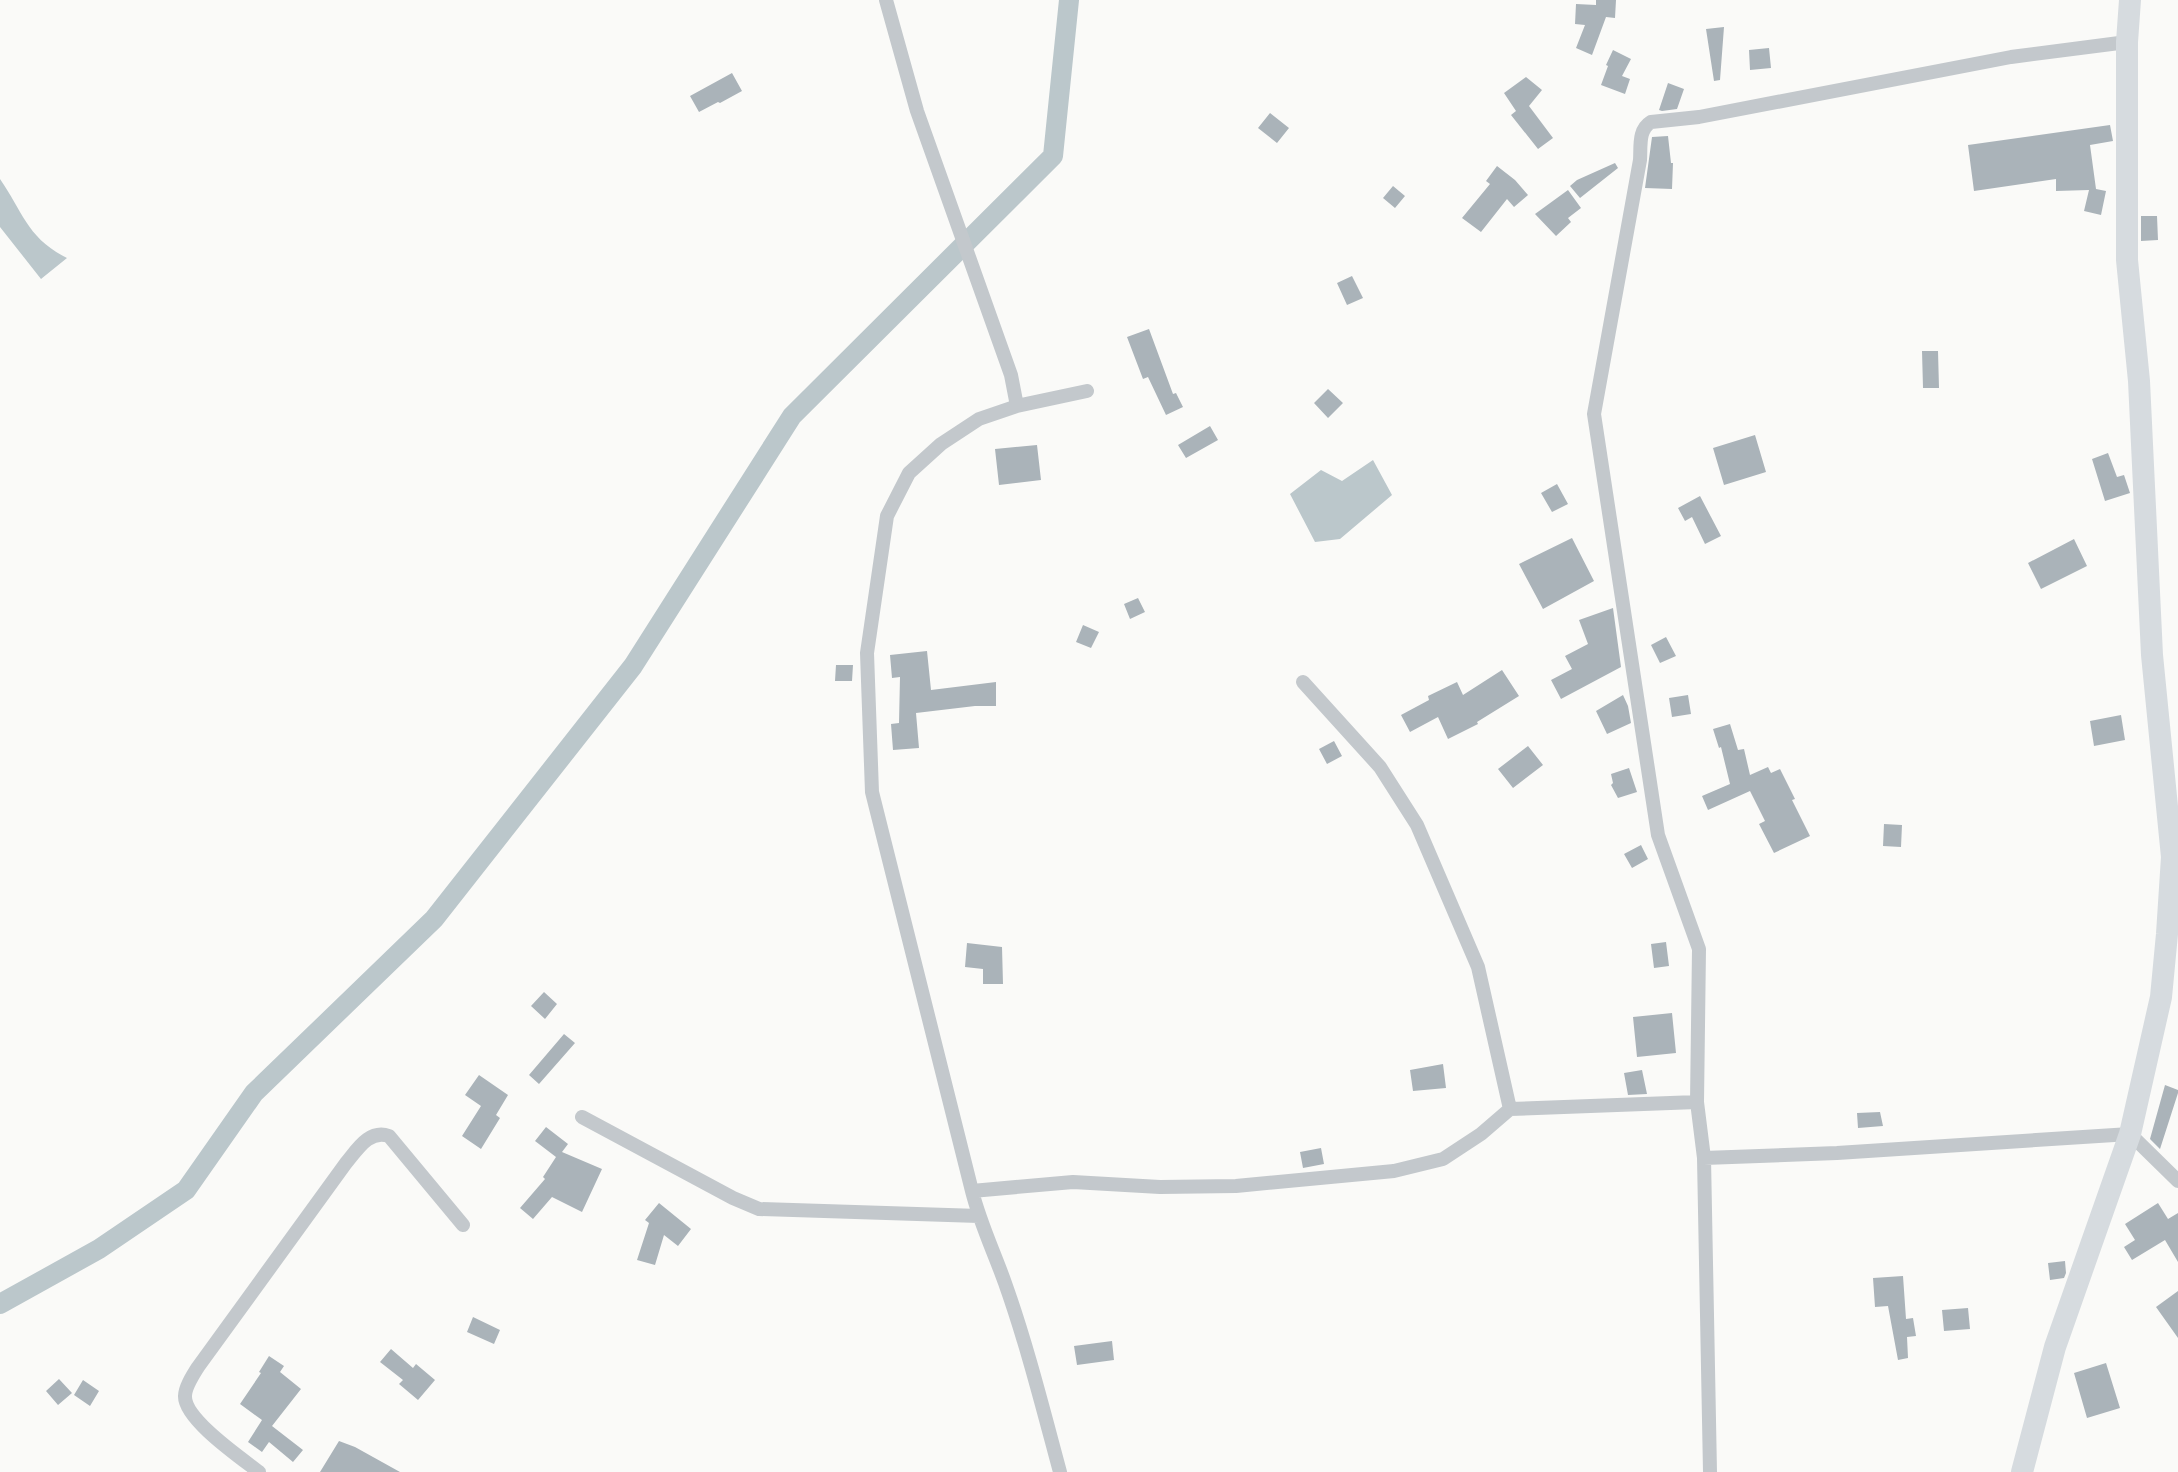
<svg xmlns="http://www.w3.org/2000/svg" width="2178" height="1472" viewBox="0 0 2178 1472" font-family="'Work Sans',sans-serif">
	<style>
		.water { fill: #bbc7cb }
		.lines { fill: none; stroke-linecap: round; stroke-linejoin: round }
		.canal { stroke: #bbc7cb; stroke-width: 20 }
		.building { fill: #aab3b9 }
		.street { stroke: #c3c8cc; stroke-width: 14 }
		.secondary { stroke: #d6dbdf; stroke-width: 22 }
	</style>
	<rect width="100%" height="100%" fill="#fafaf8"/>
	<path class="water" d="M0 179C23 212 27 238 67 258L41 279 0 227Z
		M1373 460 1392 495 1340 539 1315 542 1290 494 1321 470 1342 481Z"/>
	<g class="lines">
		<path class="canal" d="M0 1304 99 1249 186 1190 254 1093 434 919 633 666 792 416 1053 156 1069 0"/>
	</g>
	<path class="building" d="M1596 0H1616L1615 18 1606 17 1592 55 1576 48 1585 25 1575 24 1576 4 1596 5Z
		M1724 27 1720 80 1714 81 1706 29Z
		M1769 48 1771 68 1750 70 1749 50Z
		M1613 50 1631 59 1622 76 1630 79 1625 94 1601 85 1608 66 1606 65Z
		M732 73 742 91 720 103 718 102 699 112 690 96Z
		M1526 77 1542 90 1529 106 1553 138 1538 149 1511 115 1516 111 1504 93Z
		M1668 83 1684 89 1677 109 1662 111 1659 110Z
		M1270 113 1289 128 1277 143 1258 128Z
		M2110 125 2113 141 2090 145 2096 189 2106 191 2101 215 2084 211 2089 190 2056 191V179L1974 191 1968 145Z
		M1668 136 1671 163H1673L1672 189 1645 188 1652 137Z
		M1615 163 1618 168 1580 198 1570 186 1577 180Z
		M1497 166 1515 180 1528 195 1514 207 1507 199 1481 232 1462 218 1490 184 1486 181Z
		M1393 186 1405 196 1395 208 1383 198Z
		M1568 190 1581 208 1568 218 1571 222 1556 236 1535 214Z
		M2141 216H2157L2158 240 2141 241Z
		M1352 276 1363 298 1347 305 1337 283Z
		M1149 329 1173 394 1176 393 1183 407 1166 415 1148 377 1143 379 1127 337Z
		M1922 351H1938L1939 388H1923Z
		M1328 389 1343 403 1328 418 1314 403Z
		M1210 426 1218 440 1186 458 1178 445Z
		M1755 435 1766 472 1724 485 1713 448Z
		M1037 445 1041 480 999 485 995 449Z
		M2108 453 2117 477 2124 475 2130 493 2105 501 2092 459Z
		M1557 484 1568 504 1552 512 1541 493Z
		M1700 496 1721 536 1705 544 1692 517 1685 521 1678 508Z
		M1572 538 1594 581 1543 609 1519 564Z
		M2074 539 2087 566 2041 589 2028 563Z
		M1138 598 1145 612 1130 619 1124 604Z
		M1613 608 1621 667 1561 699 1551 680 1572 669 1565 656 1588 644 1579 620Z
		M1083 625 1099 632 1091 648 1076 642Z
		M1666 637 1676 656 1660 663 1651 645Z
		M927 651 931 690 996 682V706H975L916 713 919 748 893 750 891 724 899 723 900 677 892 678 890 655Z
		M836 665H853L852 681H835Z
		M1502 670 1519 696 1477 722 1478 724 1448 739 1438 717 1410 732 1401 715 1429 700 1428 696 1457 682 1463 695Z
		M1623 695 1628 706 1631 723 1607 734 1596 711Z
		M1688 695 1691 714 1672 717 1669 698Z
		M2121 715 2125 740 2094 746 2090 721Z
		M1730 724 1738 750 1744 749 1750 775 1768 767 1771 773 1780 769 1795 799 1792 800 1810 836 1774 853 1759 824 1765 821 1750 791 1708 810 1702 796 1730 784 1721 747 1719 748 1713 729Z
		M1334 741 1342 756 1327 764 1319 749Z
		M1528 746 1543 765 1513 788 1498 769Z
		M1629 768 1637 792 1618 798 1611 785 1613 783 1611 774Z
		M1884 824 1902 825 1901 847 1883 846Z
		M1641 845 1648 859 1632 868 1624 854Z
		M1666 942 1669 966 1654 968 1651 944Z
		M967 943 1002 947 1003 984H983V969L965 967Z
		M544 992 557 1004 545 1019 531 1006Z
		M1672 1013 1676 1053 1637 1057 1633 1017Z
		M564 1034 575 1043 539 1084 529 1075Z
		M1443 1064 1446 1088 1413 1091 1410 1070Z
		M1642 1070 1647 1094 1628 1095 1624 1073Z
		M479 1075 508 1095 496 1115 500 1118 481 1149 462 1136 481 1106 465 1095Z
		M2165 1085 2178 1090V1093L2160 1149 2150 1139Z
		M1880 1112 1883 1126 1858 1128 1857 1113Z
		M546 1127 568 1144 562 1152 602 1169 582 1212 552 1197 533 1219 520 1208 545 1179 543 1177 556 1157 535 1141Z
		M1321 1148 1324 1164 1303 1168 1300 1152Z
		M659 1203 691 1229 678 1246 664 1235 655 1265 637 1260 649 1223 645 1220Z
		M2158 1203 2168 1219 2178 1213V1262L2165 1240 2132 1260 2124 1247 2135 1240 2125 1224Z
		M2065 1261 2066 1273 2064 1278 2050 1280 2048 1263Z
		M1903 1276 1906 1319 1913 1318 1916 1336 1907 1337 1908 1358 1898 1360 1888 1306 1875 1307 1873 1278Z
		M2178 1291V1338L2156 1307Z
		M1968 1308 1970 1329 1944 1331 1942 1310Z
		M473 1317 500 1330 494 1344 467 1332Z
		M1112 1341 1114 1360 1077 1365 1074 1346Z
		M391 1349 413 1368 416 1364 435 1380 418 1400 399 1384 403 1380 380 1362Z
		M269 1356 284 1366 280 1372 301 1389 272 1426 303 1450 293 1462 269 1442 262 1452 248 1442 262 1420 240 1404 261 1373 259 1372Z
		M2106 1363 2120 1408 2087 1418 2074 1373Z
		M59 1379 72 1393 58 1405 46 1391Z
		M83 1380 99 1391 90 1406 74 1395Z
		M339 1441 355 1447 400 1472H320Z"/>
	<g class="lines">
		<path class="street" d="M886 0 917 111 1011 375 1017 406
			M1303 682 1380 767 1417 825 1478 967 1510 1109 1697 1102
			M582 1117 733 1198 759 1209 979 1216
			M1704 1158 1837 1153 2130 1134 2178 1181
			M972 1191 1073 1182 1160 1187 1236 1186 1394 1171 1443 1159 1481 1134 1510 1109
			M259 1472C241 1458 184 1419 185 1396 185 1387 193 1375 198 1367L346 1163C357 1150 369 1129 389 1136L463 1225
			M1060 1472C1043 1409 1027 1345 1005 1283 994 1252 980 1223 972 1191L872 792 867 653 887 516 909 473 941 444 979 419 1017 406 1087 391
			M1710 1472 1704 1158 1697 1102 1699 949 1658 835 1594 414 1640 160C1641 146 1638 130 1651 122L1699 117 2011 57 2127 42"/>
		<path class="secondary" d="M2022 1472 2055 1347 2130 1134 2161 997 2167 934 2172 857 2152 655 2139 381 2127 260V42L2130 0"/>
	</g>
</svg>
